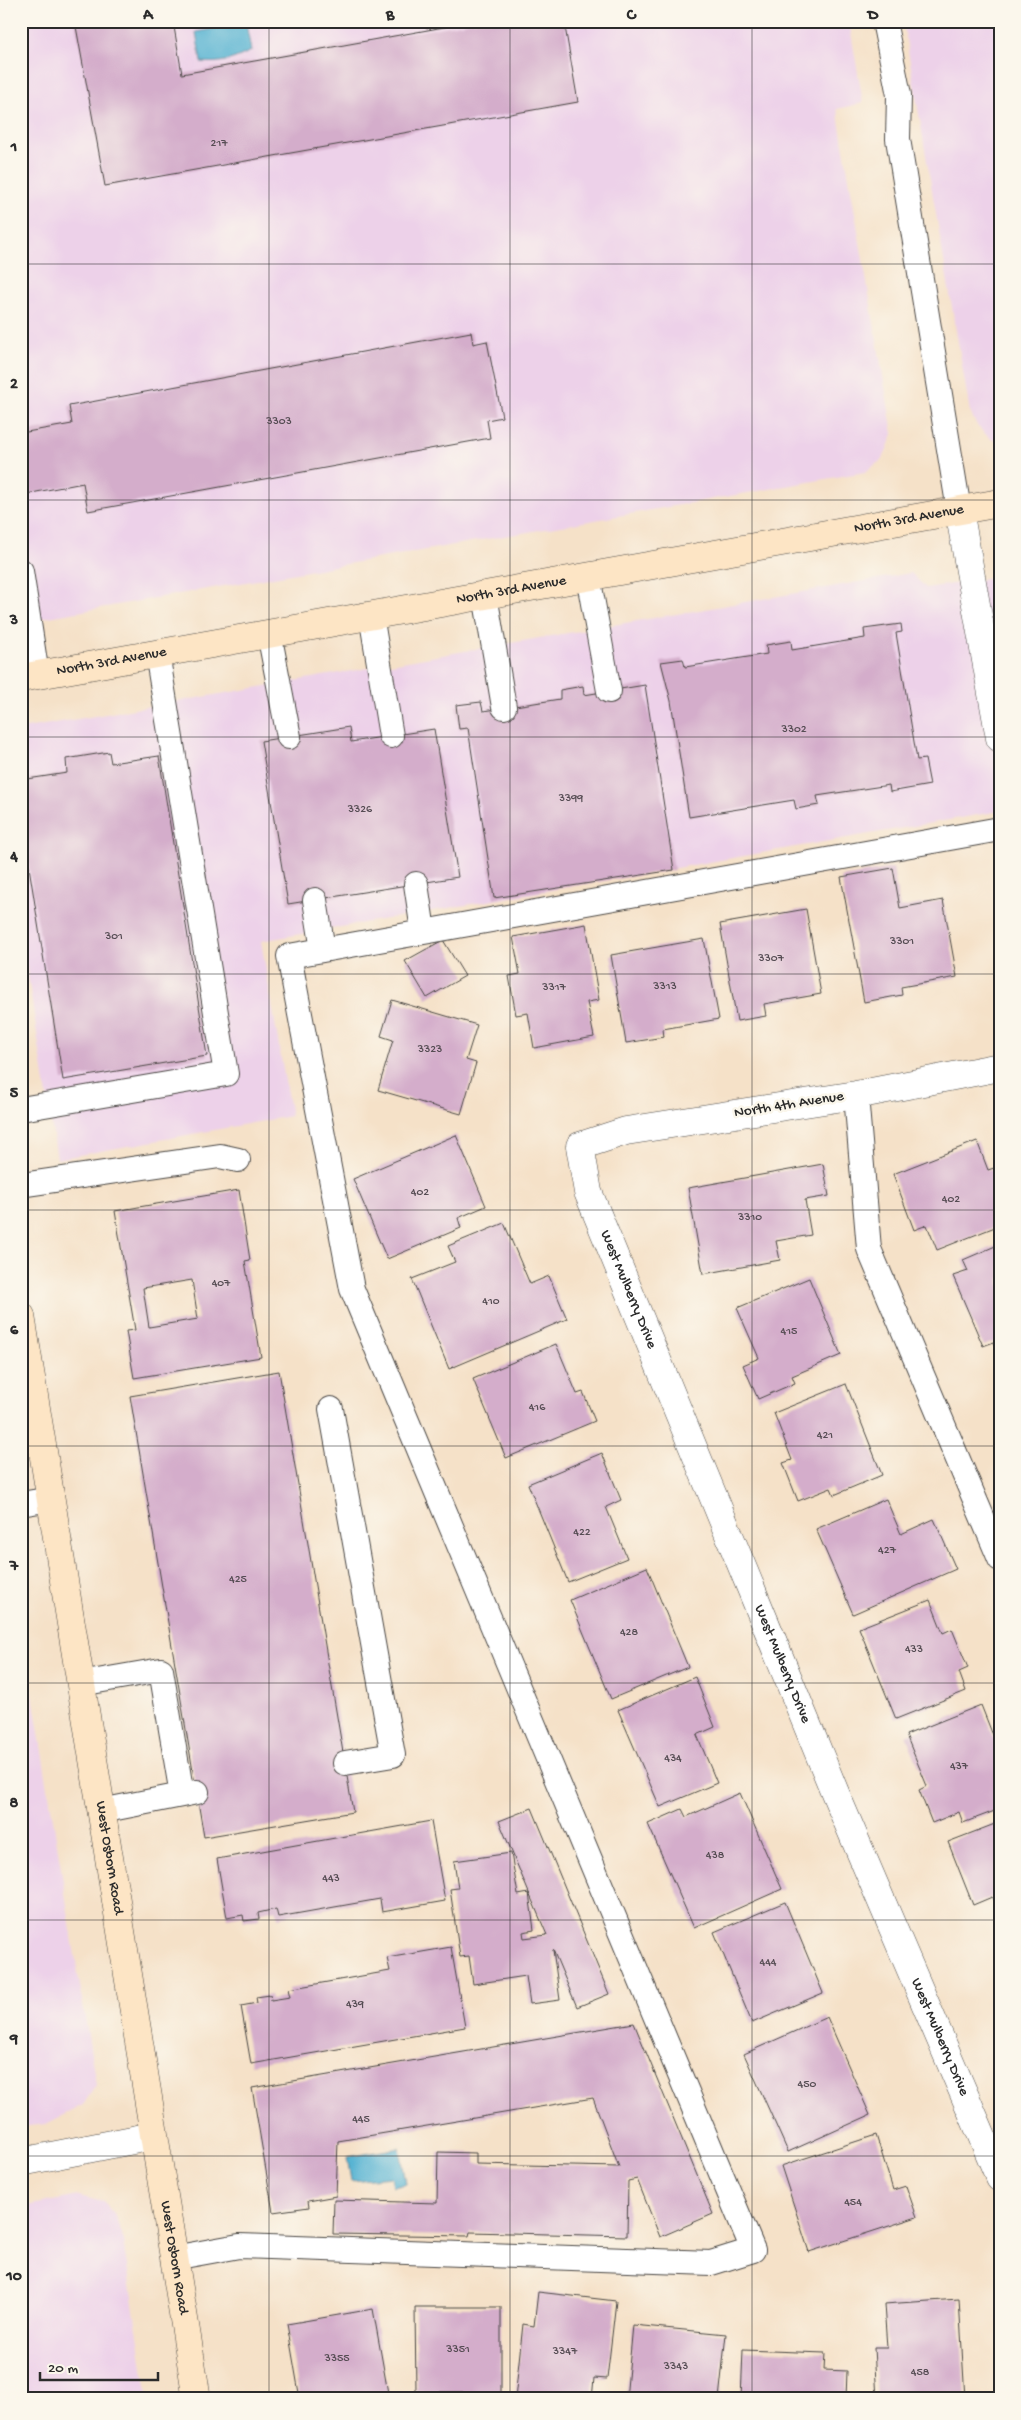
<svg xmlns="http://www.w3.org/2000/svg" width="1021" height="2420" viewBox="0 0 1021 2420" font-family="'Gochi Hand',sans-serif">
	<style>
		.built { fill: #edd1e9 }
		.water { fill: #54b2d2; stroke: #406e7e }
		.building { fill: #d4adcb; fill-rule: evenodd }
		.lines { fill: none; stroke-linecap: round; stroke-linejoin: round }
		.lane-casing { stroke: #494643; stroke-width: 26 }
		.street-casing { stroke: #494643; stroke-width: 29 }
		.secondary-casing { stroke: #494643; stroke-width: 29 }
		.lane { stroke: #fff; stroke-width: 24 }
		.street { stroke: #fff; stroke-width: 28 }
		.secondary { stroke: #fde5c5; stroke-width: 28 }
		.grid { fill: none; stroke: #2b2b2b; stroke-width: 1; stroke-opacity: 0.55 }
		.labels { text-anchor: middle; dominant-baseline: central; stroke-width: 5; stroke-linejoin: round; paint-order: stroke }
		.number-label { font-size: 12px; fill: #554c53 }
		.street-label { font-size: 15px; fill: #2b2b2b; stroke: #fbf7ec }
		.neatline { fill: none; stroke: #2b2b2b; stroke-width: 2 }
		.grid-label { font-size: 16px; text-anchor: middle; font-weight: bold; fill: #2b2b2b }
	</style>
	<rect width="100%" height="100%" fill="#fbf7ec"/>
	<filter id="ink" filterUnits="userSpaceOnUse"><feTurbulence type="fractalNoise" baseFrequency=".02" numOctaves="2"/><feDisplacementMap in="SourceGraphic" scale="10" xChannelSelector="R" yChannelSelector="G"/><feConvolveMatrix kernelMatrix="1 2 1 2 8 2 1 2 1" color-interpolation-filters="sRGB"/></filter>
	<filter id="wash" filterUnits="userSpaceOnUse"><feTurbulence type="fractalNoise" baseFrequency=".0096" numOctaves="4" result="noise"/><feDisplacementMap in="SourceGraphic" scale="20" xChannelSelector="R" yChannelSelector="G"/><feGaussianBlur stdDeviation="1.12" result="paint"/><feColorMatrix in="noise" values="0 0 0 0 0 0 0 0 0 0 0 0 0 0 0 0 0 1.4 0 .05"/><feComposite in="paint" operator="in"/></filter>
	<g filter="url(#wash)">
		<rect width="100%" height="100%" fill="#f5e1c8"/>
		<path class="built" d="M21 21H849L863 103 837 109 893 434 883 459 865 472 21 622Z
			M903 21H1000V442L991 439 978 427 970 412Z
			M911 573 926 588 1000 577V811L261 941 291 1116 57 1159 21 932V729Z
			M21 1622 96 2085 83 2105 46 2124 21 2127Z
			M79 2196 103 2202 114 2214 122 2234 148 2399H21V2207Z"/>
		<path class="water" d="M246 23 251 51C233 60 221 64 201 62L196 32Z
			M400 2148 406 2184 393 2187 391 2177 351 2181 347 2157Z"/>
		<g id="blocks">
			<path class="building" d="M75 21H173L182 74 478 21H564L578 102 105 186Z
				M471 332 473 344 487 341 502 417 487 420 490 438 88 511 83 483 21 495V433L72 424 69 406Z
				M901 624 902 632 896 633 917 760 925 759 930 785 890 792 889 785 817 796 819 805 796 809 794 800 689 817 671 701 661 662 683 659 685 667 767 654 766 645 791 641 792 650 865 638 864 629Z
				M645 685 674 870 494 898 468 728 459 729 456 705 481 702 483 711 560 699V690L583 686 584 695Z
				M349 727 351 742 434 729 458 877 288 904 261 741Z
				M109 752 111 763 159 756 207 1056 63 1080 21 817V780L67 773 66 759Z
				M893 868 900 908 943 900 957 977 901 987 902 995 864 1002 841 877Z
				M806 909 821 994 764 1004 766 1016 737 1021 720 924Z
				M586 924 599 1000 587 1002 594 1037 534 1048 528 1013 516 1015 509 976 520 974 513 937Z
				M704 939 719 1019 663 1029 664 1037 626 1043 611 955Z
				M443 940 465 976 427 998 405 961Z
				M392 1000 477 1025 466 1060 476 1063 461 1114 378 1090 393 1040 381 1036Z
				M456 1135 486 1206 458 1218 461 1228 387 1259 353 1179Z
				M977 1141 988 1170 1000 1166V1225L937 1250 927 1225 914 1230 893 1174Z
				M823 1164 829 1196 805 1200 811 1235 776 1241 780 1260 703 1274 688 1188Z
				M239 1190 250 1260 245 1261 261 1357 134 1378 126 1331 135 1330 115 1211ZM192 1280 198 1319 149 1327 143 1288Z
				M504 1223 530 1284 549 1276 567 1319 449 1369 412 1279 455 1262 448 1246Z
				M1000 1244V1355L994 1342 983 1346 953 1276 968 1271 963 1260Z
				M809 1278 841 1355 792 1376 795 1383 758 1399 743 1365 759 1358 737 1308Z
				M556 1344 577 1394 583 1392 595 1421 506 1458 473 1379Z
				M279 1371 353 1812 204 1837 130 1396Z
				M846 1384 882 1475 834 1495 831 1488 798 1501 783 1463 792 1460 774 1413Z
				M602 1453 621 1500 606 1507 627 1558 568 1582 528 1484Z
				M886 1499 901 1534 934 1519 956 1569 853 1614 816 1529Z
				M647 1567 688 1667 611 1699 570 1600Z
				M930 1600 943 1633 952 1629 968 1668 959 1672 966 1691 896 1719 859 1628Z
				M695 1677 715 1727 697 1735 717 1783 660 1807 618 1710Z
				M981 1705 998 1748 1000 1747V1809L963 1823 959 1812 932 1823 919 1790 927 1786 906 1735Z
				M740 1793 782 1889 694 1928 648 1824 682 1809 686 1817Z
				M532 1808 609 1994 577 2007 553 1950 560 2000 530 2004 526 1976 473 1984 469 1956 460 1957 450 1889 458 1888 454 1861 511 1853 518 1895 529 1893 499 1821ZM529 1893 547 1935 524 1938 523 1932 534 1930Z
				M431 1821 445 1901 382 1912 380 1899 278 1917 276 1909 258 1913 259 1919 244 1921 243 1915 227 1918 217 1859Z
				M1000 1822V1916L992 1897 973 1905 948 1842Z
				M785 1902 823 1993 752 2023 714 1932Z
				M451 1947 465 2027 251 2064 241 2006 257 2003 256 1997 270 1995 271 2000 290 1997 288 1989 390 1971 387 1958Z
				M827 2017 870 2115 788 2152 744 2054Z
				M634 2023 713 2214 660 2237 637 2179 628 2181 627 2236 470 2232 469 2236 333 2234 334 2200 437 2203 438 2152 476 2153V2164L619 2167 593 2098 338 2141 336 2196 308 2201 309 2207 273 2212 252 2088Z
				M876 2135 893 2190 906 2186 917 2217 809 2252 781 2166Z
				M538 2292 616 2301 607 2379 594 2378 592 2399H515L523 2324 534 2326Z
				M959 2299 965 2399H877L874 2348H887L884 2304Z
				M415 2307H501V2399H463V2392H416Z
				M373 2309 388 2393 358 2399H300L287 2324Z
				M633 2325 726 2334 719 2399H626Z
				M743 2350 825 2353 824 2370 847 2371 846 2399H741Z"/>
		</g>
	</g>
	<g filter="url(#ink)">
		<use href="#blocks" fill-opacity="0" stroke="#494643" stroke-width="1"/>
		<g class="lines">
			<g class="lane-casing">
				<path id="lane" d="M884 21 899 95 898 139 959 510
					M21 571 37 675
					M588 576 609 691
					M485 595 504 707
					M371 615 391 736
					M269 633 289 737
					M416 884 423 931
					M315 900 323 950
					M856 1095 869 1249 1000 1559
					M21 1109 226 1074 157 653
					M21 1185 220 1156 238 1160
					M331 1409 393 1755 345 1763
					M21 1504 51 1499
					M80 1684 161 1670 182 1795
					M101 1811 197 1792
					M173 2258 239 2246 711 2263 753 2250 352 1289 289 956 1000 829"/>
			</g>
			<g class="street-casing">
				<g id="street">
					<path d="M959 510 1000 738"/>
					<path id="s1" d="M1000 1067 856 1095 626 1131 580 1146 588 1192 836 1795 1000 2178"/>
					<path d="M21 2162 153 2136"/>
				</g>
			</g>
			<g class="secondary-casing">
				<g id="secondary">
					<path id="s2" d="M21 678 1000 503"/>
					<path id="s3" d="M21 1316 197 2399"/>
				</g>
			</g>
			<use href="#lane" class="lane"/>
			<use href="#street" class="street"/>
			<use href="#secondary" class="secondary"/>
		</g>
	</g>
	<path class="grid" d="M269 21V2399M510 21V2399M752 21V2399M21 264H1000M21 500H1000M21 737H1000M21 974H1000M21 1210H1000M21 1446H1000M21 1683H1000M21 1920H1000M21 2156H1000"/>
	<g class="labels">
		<g class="number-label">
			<text x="219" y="144">217</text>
			<text x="279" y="422">3303</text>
			<text x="794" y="730">3302</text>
			<text x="571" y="799">3399</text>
			<text x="360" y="810">3326</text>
			<text x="114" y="937">301</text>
			<text x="902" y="942">3301</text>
			<text x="771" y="959">3307</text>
			<text x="665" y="987">3313</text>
			<text x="554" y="988">3317</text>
			<text x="430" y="1050">3323</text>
			<text x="420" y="1193">402</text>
			<text x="951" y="1200">402</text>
			<text x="750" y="1218">3310</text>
			<text x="221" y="1284">407</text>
			<text x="491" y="1302">410</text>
			<text x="789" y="1332">415</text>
			<text x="537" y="1408">416</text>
			<text x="825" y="1436">421</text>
			<text x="582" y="1533">422</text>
			<text x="887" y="1551">427</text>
			<text x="238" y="1580">425</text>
			<text x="629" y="1633">428</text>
			<text x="914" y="1650">433</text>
			<text x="673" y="1759">434</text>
			<text x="959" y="1767">437</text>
			<text x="715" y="1856">438</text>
			<text x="331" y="1879">443</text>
			<text x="768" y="1963">444</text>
			<text x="355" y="2005">439</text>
			<text x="807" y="2085">450</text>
			<text x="361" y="2120">445</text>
			<text x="853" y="2203">454</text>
			<text x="458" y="2350">3351</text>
			<text x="565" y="2352">3347</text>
			<text x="337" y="2359">3355</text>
			<text x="676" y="2367">3343</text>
			<text x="920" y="2373">458</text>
		</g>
		<g class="street-label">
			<text stroke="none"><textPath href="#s2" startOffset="902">North 3rd Avenue</textPath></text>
			<text stroke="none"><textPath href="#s2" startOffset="498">North 3rd Avenue</textPath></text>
			<text stroke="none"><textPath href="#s2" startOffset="92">North 3rd Avenue</textPath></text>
			<text transform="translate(789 1105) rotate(-9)">North 4th Avenue</text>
			<text stroke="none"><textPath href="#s1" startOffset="580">West Mulberry Drive</textPath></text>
			<text stroke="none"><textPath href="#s1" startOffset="985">West Mulberry Drive</textPath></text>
			<text stroke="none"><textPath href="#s3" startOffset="549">West Osborn Road</textPath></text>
			<text stroke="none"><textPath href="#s1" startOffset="1390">West Mulberry Drive</textPath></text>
			<text stroke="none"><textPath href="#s3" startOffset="954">West Osborn Road</textPath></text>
		</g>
	</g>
	<rect width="1021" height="2420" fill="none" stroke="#fbf7ec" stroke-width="55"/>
	<path d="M40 2372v8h118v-8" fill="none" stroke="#2b2b2b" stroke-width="2.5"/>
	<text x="48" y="2372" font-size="15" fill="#2b2b2b" stroke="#fbf7ec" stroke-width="4" paint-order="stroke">20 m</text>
	<rect x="28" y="28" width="966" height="2364" class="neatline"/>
	<g class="grid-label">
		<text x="148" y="19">A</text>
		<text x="390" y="19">B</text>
		<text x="631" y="19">C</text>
		<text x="873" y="19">D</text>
		<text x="14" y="151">1</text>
		<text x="14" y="388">2</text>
		<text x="14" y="624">3</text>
		<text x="14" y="861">4</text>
		<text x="14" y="1097">5</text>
		<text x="14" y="1334">6</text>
		<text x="14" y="1570">7</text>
		<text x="14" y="1807">8</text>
		<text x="14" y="2043">9</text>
		<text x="14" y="2280">10</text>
	</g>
</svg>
